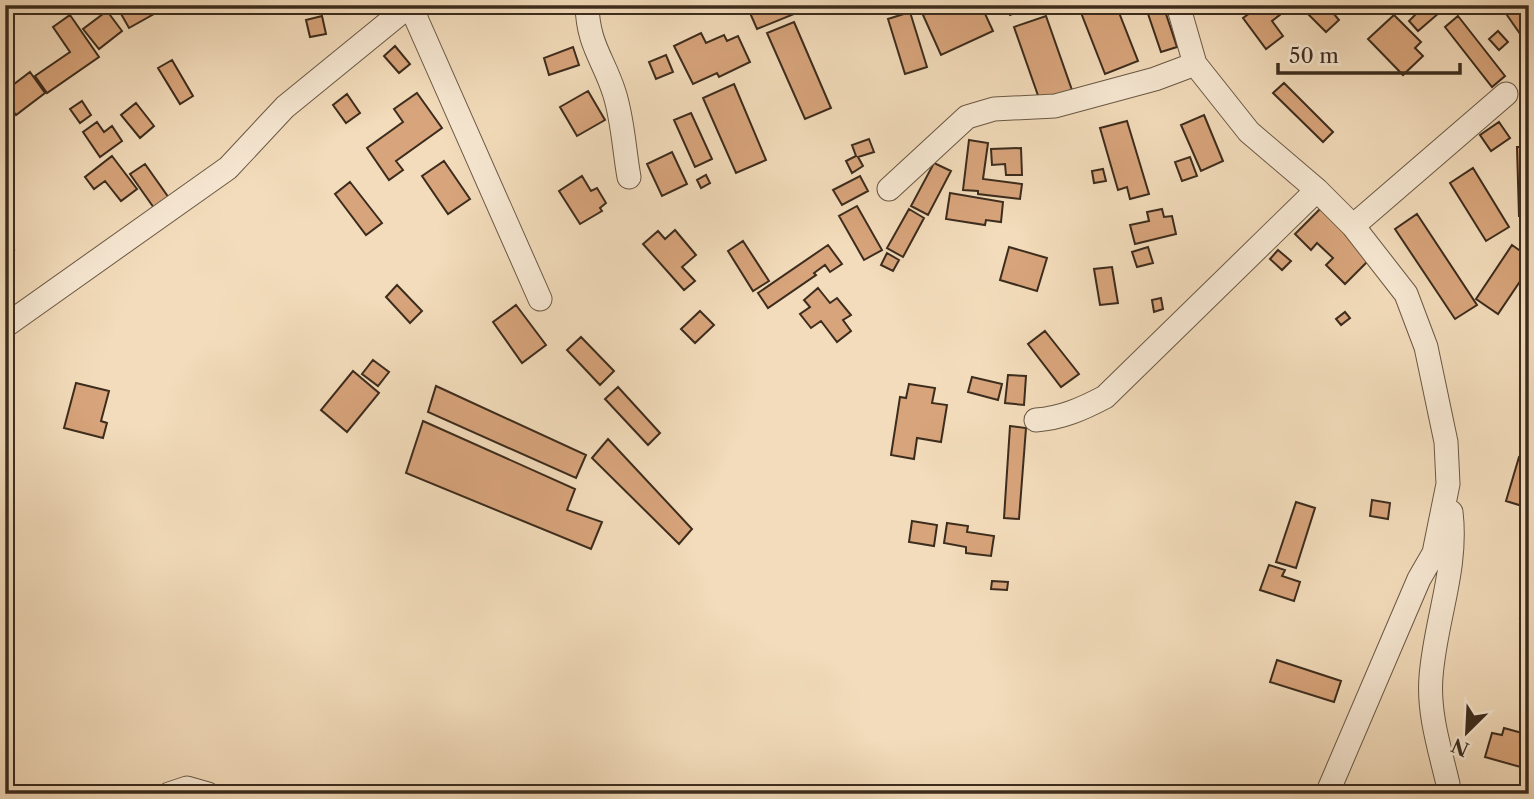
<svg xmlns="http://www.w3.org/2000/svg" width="1534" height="799" viewBox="0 0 1534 799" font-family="'Libre Caslon Text',serif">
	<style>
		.building { fill: #d8a47b; stroke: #3c2c1d; stroke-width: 2 }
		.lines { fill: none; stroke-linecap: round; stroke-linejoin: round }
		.minor-casing { stroke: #6a5844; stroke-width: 25 }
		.minor { stroke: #f7e8d3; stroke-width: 23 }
	</style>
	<rect width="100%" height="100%" fill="#f3dcbb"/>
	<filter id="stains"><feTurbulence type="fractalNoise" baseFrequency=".00286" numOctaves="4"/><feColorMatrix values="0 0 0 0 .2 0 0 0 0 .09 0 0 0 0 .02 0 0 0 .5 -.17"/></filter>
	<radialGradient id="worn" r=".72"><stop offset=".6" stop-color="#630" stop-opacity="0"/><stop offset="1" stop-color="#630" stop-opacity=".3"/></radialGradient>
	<path class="building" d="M116 5H159L161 10 129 28Z
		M769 5H816L757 29 750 13Z
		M945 5H961L963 9 971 5H981L993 31 941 55 923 15Z
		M1006 5H1037L1010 15Z
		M1078 5H1116L1138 61 1105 74Z
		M1145 5H1163L1177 47 1161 52Z
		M1261 5H1274L1281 14 1272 21 1283 36 1266 49 1243 18Z
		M1330 5 1328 7 1339 20 1326 32 1300 6Z
		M1408 5H1432L1439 13 1418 31 1409 21 1416 14Z
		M1500 5H1529V39L1525 41Z
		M107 11 122 31 99 49 83 29Z
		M910 12 927 67 905 74 888 19Z
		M70 15 99 57 47 93 35 76 70 52 53 27Z
		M1394 15 1421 42 1415 48 1423 56 1403 75 1368 39Z
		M322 16 326 34 310 37 306 20Z
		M1046 16 1073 93 1041 104 1014 27Z
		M1458 16 1505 76 1492 87 1445 27Z
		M794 22 831 108 805 119 767 33Z
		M1498 31 1508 42 1499 50 1489 39Z
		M701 33 706 43 724 35 727 41 738 36 750 62 719 77 717 73 693 84 674 46Z
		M395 46 410 64 399 73 384 56Z
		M573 47 579 65 549 75 544 58Z
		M666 55 673 72 656 79 649 62Z
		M172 60 193 96 180 104 158 68Z
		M30 72 45 93 16 115 5 100V91Z
		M1284 83 1333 132 1323 142 1273 93Z
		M734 84 766 160 736 173 703 98Z
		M588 91 605 120 577 136 560 107Z
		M417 93 442 128 396 161 403 170 389 180 367 148 403 122 394 109Z
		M347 94 360 113 346 123 333 105Z
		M82 101 91 115 80 123 70 109Z
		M136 103 154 126 140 138 121 115Z
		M691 113 712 159 695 167 674 120Z
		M1204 115 1223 161 1201 171 1181 125Z
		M1127 121 1149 194 1130 199 1127 187 1118 190 1100 128Z
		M97 122 104 132 112 126 122 141 100 157 83 132Z
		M1499 122 1510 138 1491 151 1480 135Z
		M869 139 874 152 858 157 863 166 852 173 846 161 856 156 852 145Z
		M969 140 988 143 983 179 1022 184 1020 199 978 194V191L963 190Z
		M1517 147H1529V216H1519Z
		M1021 148 1022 175H1006L1005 164 992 165 991 149Z
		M672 152 687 184 662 196 647 164Z
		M112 156 137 189 121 201 105 181 94 189 85 177Z
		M1190 157 1197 176 1182 181 1175 162Z
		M444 161 470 199 448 214 422 176Z
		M934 163 951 171 928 215 911 206Z
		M145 164 169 198 154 208 130 174Z
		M1473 168 1509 227 1486 241 1450 183Z
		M1103 169 1106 181 1094 183 1092 171Z
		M706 175 710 183 701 188 697 180Z
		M582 176 591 191 597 188 606 203 600 208 602 211 580 224 559 191Z
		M860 176 868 191 842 205 833 190Z
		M350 182 382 223 366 235 335 194Z
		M950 193 1003 202 1001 222 986 220 985 225 946 219Z
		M857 206 882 250 864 260 839 216Z
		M1321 208 1371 258 1345 284 1326 265 1333 258 1317 243 1311 250 1295 234Z
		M909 209 924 218 903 257 887 248Z
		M1162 209 1164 217 1172 216 1176 234 1135 244 1130 225 1149 221 1147 212Z
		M1417 214 1477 305 1455 319 1395 229Z
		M675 230 696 255 682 267 695 281 684 290 643 244 658 231 665 239Z
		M5 241 14 250 5 259Z
		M743 241 769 281 753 291 728 251Z
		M828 245 842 264 830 272 825 265 814 273 816 275 768 308 758 293Z
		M1512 245 1529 257V268L1498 314 1476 299Z
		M1009 247 1047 258 1037 291 1000 280Z
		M1148 247 1153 263 1137 267 1132 252Z
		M1278 250 1291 261 1282 270 1270 259Z
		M887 253 899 260 893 271 881 265Z
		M1112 267 1118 303 1100 305 1094 269Z
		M397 285 422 311 410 323 386 297Z
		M818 288 830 303 837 298 851 315 843 320 851 331 837 342 821 321 811 328 800 314 810 307 804 300Z
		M1161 298 1163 309 1154 312 1152 300Z
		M516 305 546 345 522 363 493 322Z
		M700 311 714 325 695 343 681 329Z
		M1345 312 1350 318 1341 325 1336 319Z
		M1045 331 1079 374 1061 387 1028 344Z
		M581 337 614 371 600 385 567 350Z
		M373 360 389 372 378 386 362 374Z
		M353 371 379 393 347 432 321 410Z
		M1008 375 1026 376 1024 405 1005 403Z
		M972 377 1002 384 998 400 968 392Z
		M76 383 109 391 101 421 107 423 103 438 64 428Z
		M909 384 935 388 932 403 947 405 941 442 917 438 914 459 891 455 900 397 906 398Z
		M436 386 586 455 576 478 428 412Z
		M618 387 660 433 648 445 605 399Z
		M423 421 575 489 567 510 602 522 591 549 406 473Z
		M1010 426 1026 428 1019 519 1004 518Z
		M608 439 692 529 679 544 592 458Z
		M1519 457 1529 460V508L1506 501Z
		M1372 500 1390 503 1388 519 1370 516Z
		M1296 502 1315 508 1296 568 1276 562Z
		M912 521 937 525 934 546 909 542Z
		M947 523 968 526 967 532 994 536 991 556 966 553V547L944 543Z
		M1269 565 1285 570 1282 576 1300 582 1294 601 1260 590Z
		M992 581 1008 582 1007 590 991 589Z
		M1529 592V621L1520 618Z
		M1277 660 1341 681 1334 702 1270 682Z
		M1504 728 1522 733 1520 740 1529 743 1524 768 1485 757 1492 733 1502 735Z"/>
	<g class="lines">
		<g class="minor-casing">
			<path id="minor" d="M587 5C588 45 603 58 614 92 623 119 624 150 629 177
				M1178 5 1195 64 1249 132 1317 190 1353 226 1406 294 1426 347 1446 442 1448 484 1434 553 1419 579 1327 794
				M411 7 540 299
				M889 189 967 117 994 109 1055 106 1155 79 1195 64
				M1353 226 1506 94
				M5 326 228 168 285 107 410 5
				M1036 420C1062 418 1082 409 1105 397L1317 190
				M169 794 187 788 208 794
				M1447 794 1448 784C1440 750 1428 713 1431 677 1435 621 1458 569 1451 512"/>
		</g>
		<use href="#minor" class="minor"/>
	</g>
	<rect width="1534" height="799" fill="none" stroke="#f3dcbb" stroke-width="28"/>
	<rect x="7" y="7" width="1520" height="785" fill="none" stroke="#3c2c1d" stroke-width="3.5"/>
	<rect x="14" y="14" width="1506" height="771" fill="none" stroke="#3c2c1d" stroke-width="2"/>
	<g transform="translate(1467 732) rotate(204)" stroke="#f7e8d3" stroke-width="5" paint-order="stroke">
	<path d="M0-5L12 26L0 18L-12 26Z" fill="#3c2c1d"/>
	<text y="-10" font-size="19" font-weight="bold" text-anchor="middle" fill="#3c2c1d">N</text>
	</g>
	<path d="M1278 63v10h182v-10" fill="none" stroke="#3c2c1d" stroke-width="3.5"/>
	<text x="1289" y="63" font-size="21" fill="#3c2c1d" stroke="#f7e8d3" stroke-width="5" paint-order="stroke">50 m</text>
	<rect width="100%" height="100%" filter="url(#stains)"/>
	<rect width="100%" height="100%" fill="url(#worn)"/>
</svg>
